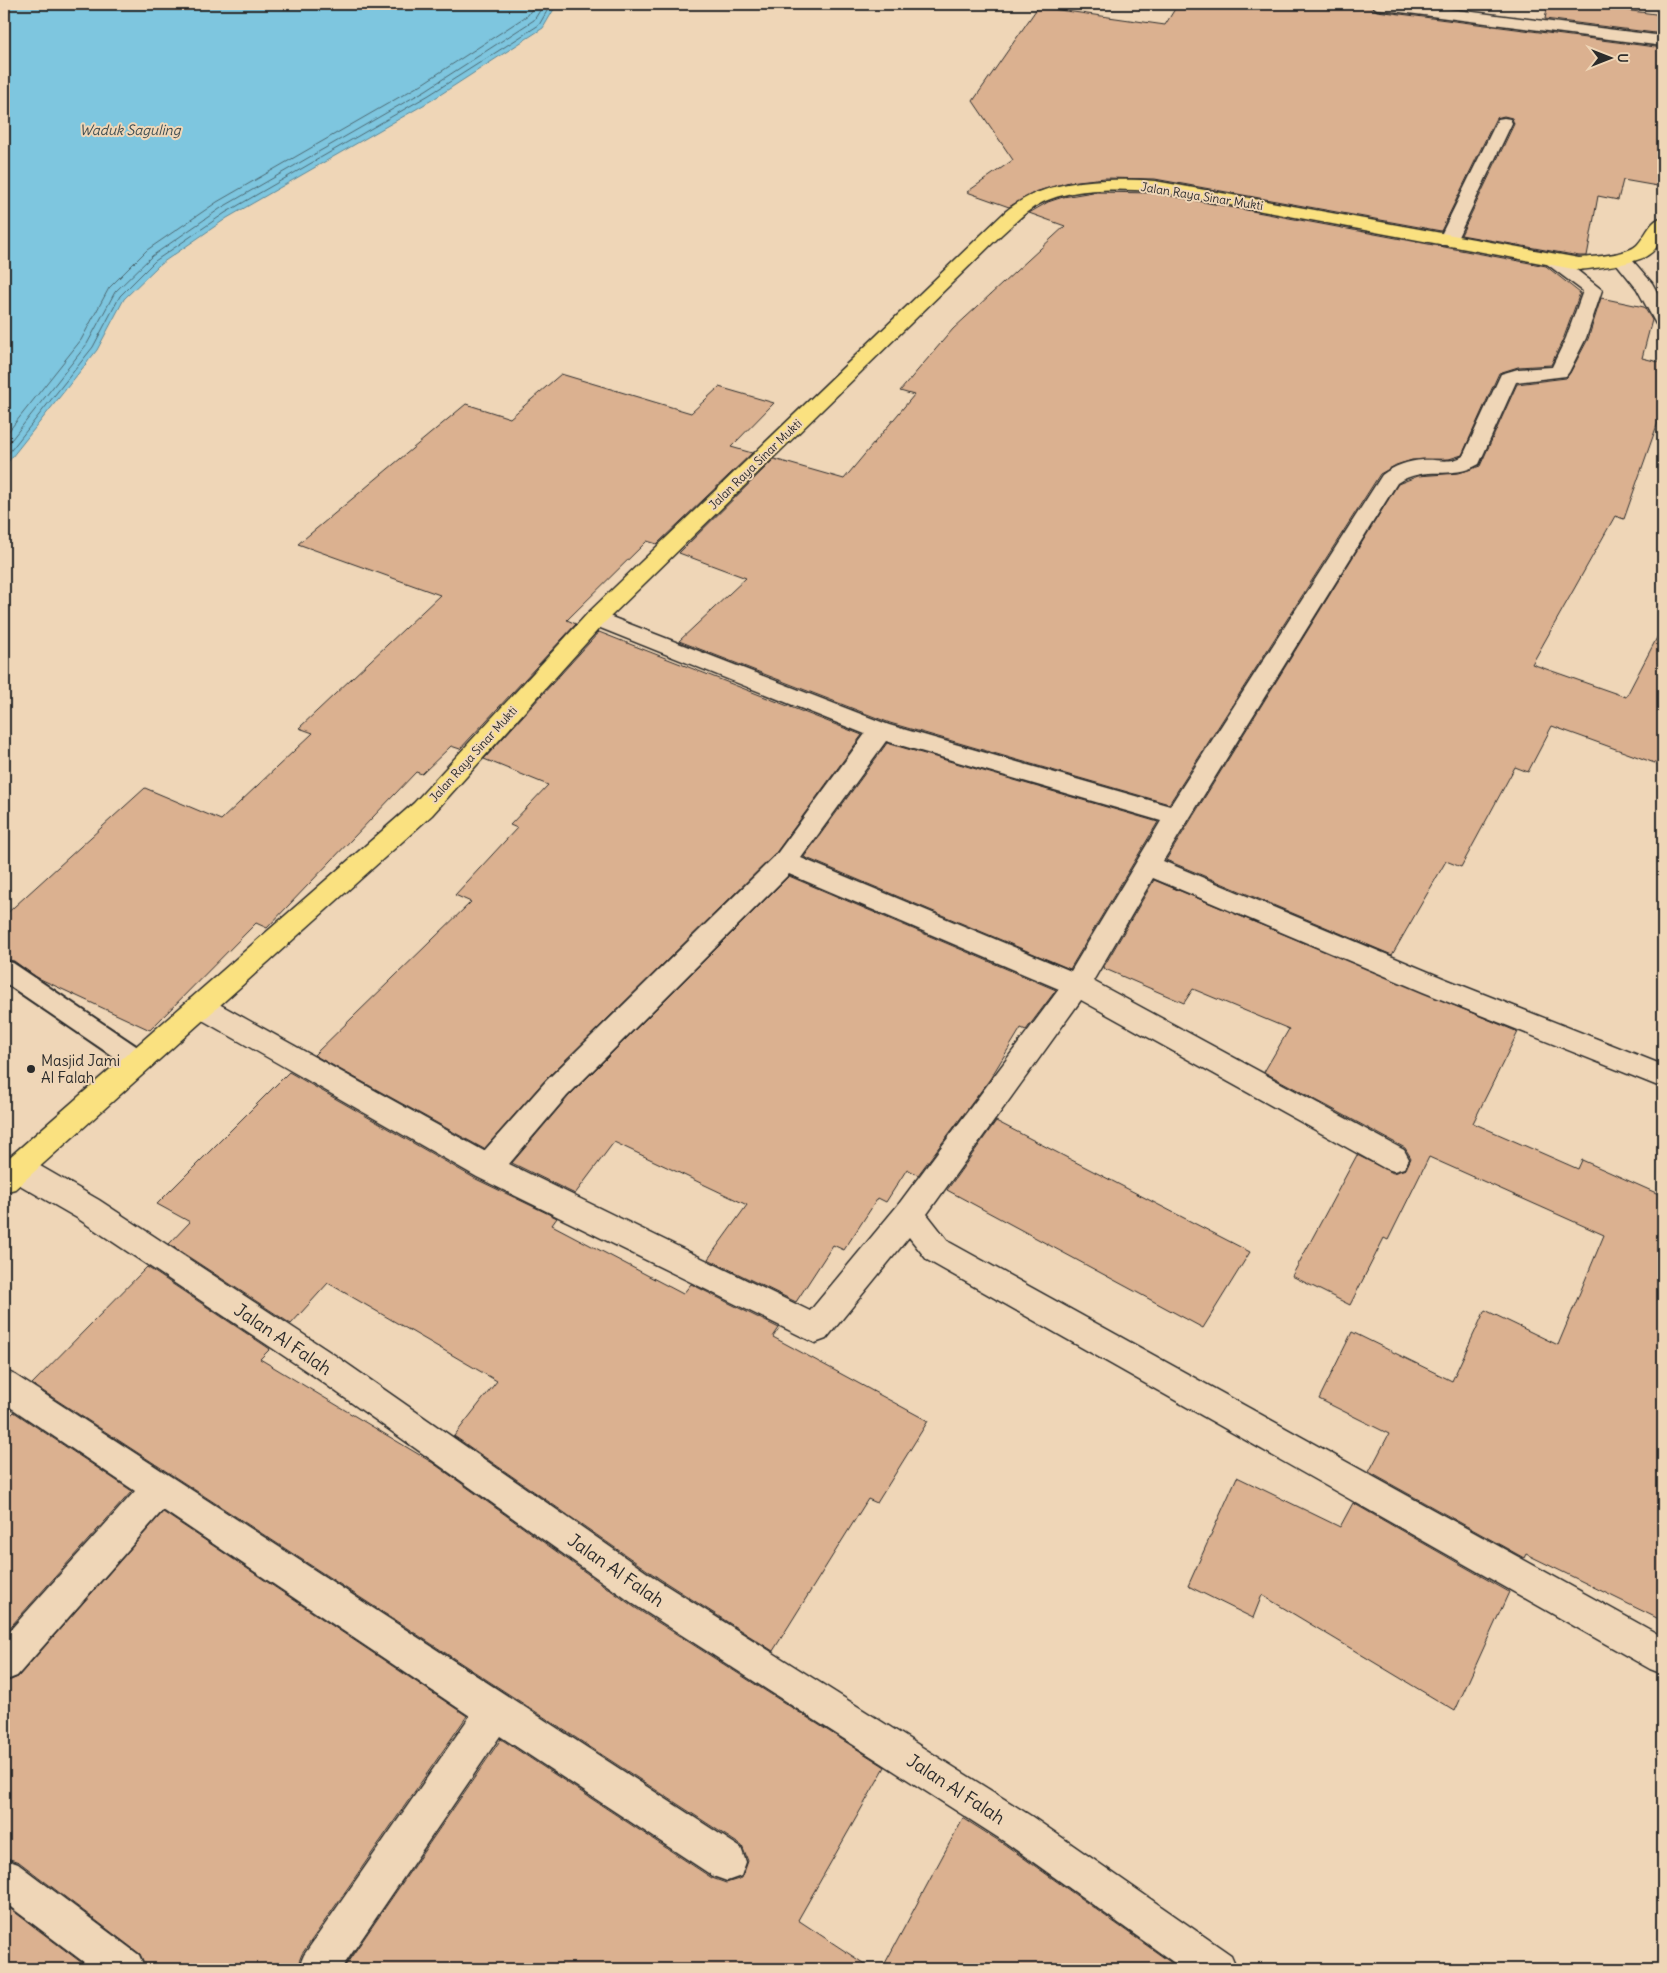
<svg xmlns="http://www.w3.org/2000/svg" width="1667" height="1973" viewBox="0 0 1667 1973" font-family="Delius,sans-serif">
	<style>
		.water { fill: #7ec6df; stroke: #5d8897 }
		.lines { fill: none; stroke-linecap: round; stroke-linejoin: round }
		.shore { stroke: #4c6973; stroke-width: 1 }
		.building { fill: #dbb190; stroke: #2b2b2b }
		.service-casing { stroke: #2b2b2b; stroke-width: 4 }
		.minor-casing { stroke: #2b2b2b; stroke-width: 3 }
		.trunk-casing { stroke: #2b2b2b; stroke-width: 3 }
		.service { fill: #efd6b7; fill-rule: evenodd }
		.minor { fill: #efd6b7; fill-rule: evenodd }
		.trunk { fill: #fae180; fill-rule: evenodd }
		.poi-dot { fill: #2b2b2b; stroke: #efd6b7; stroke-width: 2 }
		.labels { text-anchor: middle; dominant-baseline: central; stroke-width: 4; stroke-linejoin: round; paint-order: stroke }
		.far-street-label { font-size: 12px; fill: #2b2b2b; stroke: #efd6b7 }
		.far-water-label { font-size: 14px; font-style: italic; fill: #3c4a4f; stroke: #efd6b7 }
		.poi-label { font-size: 15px; fill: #2b2b2b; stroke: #efd6b7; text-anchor: start }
		.near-street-label { font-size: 18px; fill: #2b2b2b; stroke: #efd6b7 }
	</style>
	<rect width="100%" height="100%" fill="#efd6b7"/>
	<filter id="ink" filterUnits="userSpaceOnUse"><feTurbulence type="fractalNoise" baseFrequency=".02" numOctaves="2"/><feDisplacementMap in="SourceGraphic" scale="10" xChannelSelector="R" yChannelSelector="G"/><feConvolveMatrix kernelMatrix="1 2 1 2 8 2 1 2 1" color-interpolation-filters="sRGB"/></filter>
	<g filter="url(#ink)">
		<path class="water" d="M4 4H557L543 28 432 100 227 218 159 265 124 299 97 350 4 467Z"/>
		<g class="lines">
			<path class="shore" d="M4 437 81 340 109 288 147 250 217 202 422 84 528 15 535 4
				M4 449 87 344 115 292 152 256 221 208 426 90 534 20 544 4
				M4 459 93 347 120 296 155 261 225 213 429 95 539 25 551 4"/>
		</g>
		<path class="building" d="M1178 4H1357L1368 5 1377 11 1663 48V187L1623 180 1618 200 1598 196 1587 256H1579L1461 235 1514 124 1512 118 1504 116 1496 118 1441 231 1155 179 1105 178 1069 182 1035 192 1009 207 967 192 1013 160 973 101 1038 7 1165 25Z
			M1548 4H1577L1663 15V34L1545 19Z
			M1093 192 1155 193 1546 266 1580 293 1564 337 1551 365 1518 367 1499 373 1462 455 1449 459 1412 460 1396 465 1380 474 1169 804 890 723 679 641 746 578 679 553 774 459 844 479 914 395 900 391 953 329 1065 226 1029 213 1048 202 1063 197Z
			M1601 298 1644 307 1652 320 1642 358 1663 363V408L1624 519 1615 516 1532 664 1626 697 1663 626V766L1552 726 1528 772 1515 767 1461 867 1446 861 1392 955 1166 860 1398 484 1418 476 1459 473 1480 466 1517 384 1566 378 1570 373 1588 339Z
			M561 374 691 413 719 387 774 403 731 447 752 453 657 544 647 541 567 620 576 624 460 749 451 746 422 774 416 772 267 928 256 923 150 1030 36 977 14 961 4 959V916L145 788 221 820 313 733 299 728 440 595 298 544 466 404 510 418Z
			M599 632 862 735 775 854 546 1079 484 1149 314 1055 471 902 455 895 517 828 510 825 548 785 484 759Z
			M887 743 1158 822 1070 969 804 857Z
			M789 876 1056 990 1026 1030 1021 1028 990 1079 918 1175 907 1169 886 1202 878 1198 844 1250 833 1245 796 1302 708 1259 747 1205 614 1142 575 1194 512 1163 568 1097Z
			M1154 880 1518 1032 1473 1123 1578 1169 1582 1160 1663 1196V1621L1526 1554 1524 1558 1369 1472 1389 1434 1319 1399 1352 1332 1452 1381 1485 1310 1558 1345 1604 1235 1429 1157 1388 1240 1384 1238 1350 1305 1292 1276 1357 1155 1393 1173 1406 1169 1411 1158 1405 1148 1264 1072 1289 1029 1193 989 1184 1003 1103 968Z
			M289 1072 476 1179 557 1218 552 1225 683 1294 691 1284 779 1328 773 1337 928 1421 877 1503 868 1499 773 1651 660 1579 454 1436 497 1381 328 1283 291 1324 169 1244 190 1222 157 1204Z
			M996 1121 1250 1252 1203 1328 947 1190Z
			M147 1267 270 1349 260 1359 433 1463 634 1607 885 1767 798 1920 872 1969H343L501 1739 712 1878 726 1883 742 1878 748 1861 742 1846 32 1384Z
			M14 1412 132 1491 4 1634V1422Z
			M1237 1477 1340 1527 1353 1503 1509 1592 1455 1711 1262 1595 1253 1618 1188 1586Z
			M163 1512 467 1716 302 1954 296 1969H147L140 1954 19 1862 4 1857V1683L18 1677Z
			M963 1818 1004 1844 1180 1969H882Z
			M4 1904 90 1969H4Z"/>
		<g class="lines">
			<g class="service-casing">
				<path id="service" d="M4 961 13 963 148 1054 152 1061 148 1068 139 1071 130 1068 4 982Z"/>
			</g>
			<g class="minor-casing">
				<path id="minor" d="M1369 4H1410L1663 36V46L1377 9Z
					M1504 118 1510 119 1512 123 1456 241 1453 245H1441L1438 241 1496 123 1498 119Z
					M1621 253 1627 254 1652 283 1663 303V326L1656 324 1637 289 1612 258 1615 254Z
					M1553 254 1559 256 1602 290 1586 338 1569 372 1566 376 1516 382 1479 464C1451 481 1426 464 1397 483L1163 861 1443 978 1663 1065V1088L1423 992 1153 878 1093 981 1404 1150 1409 1159 1404 1168 1394 1171 1384 1168 1081 1000 927 1214 949 1242 1663 1637V1674L1650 1669 927 1260 909 1237 826 1339 815 1343 477 1177 190 1013 186 1006 190 999 200 995 210 999 484 1151 547 1080 776 855 865 734 588 623 585 618 588 613 596 611 889 725 1170 806 1382 475C1394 466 1408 461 1423 460 1437 459 1451 464 1463 456L1501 374 1518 369 1552 367 1566 338 1583 291 1547 264 1544 260 1547 256ZM886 741 1161 821 1071 971 801 858ZM789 874 1059 989 898 1205 810 1311 509 1164 567 1096Z
					M17 1156 28 1159 99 1200 336 1356 659 1581 1031 1816 1231 1955 1237 1969H1183L1005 1842 635 1605 314 1376 77 1218 6 1177 4 1165 6 1159Z
					M4 1370 15 1375 741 1848 746 1862 741 1876 727 1881 713 1876 500 1736 341 1969H298L304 1955 470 1716 163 1510 17 1676 4 1681V1637L135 1491 4 1403Z
					M4 1859 18 1864 139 1955 145 1969H93L4 1902Z"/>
			</g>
			<g class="trunk-casing">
				<path id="trunk" d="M1140 180 1155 181 1579 258C1593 257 1627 255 1637 245 1646 236 1650 220 1663 217 1664 230 1661 247 1648 255 1636 264 1595 268 1579 270L1155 191C1115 189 1069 186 1034 207 1022 215 1012 225 1001 235L604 623 432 815 15 1189 4 1192V1162L414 803 588 613 1005 212C1043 180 1094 179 1140 180Z"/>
			</g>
			<use href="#service" class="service"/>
			<use href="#minor" class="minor"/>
			<use href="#trunk" class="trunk"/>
		</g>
	</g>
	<circle class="poi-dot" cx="31" cy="1069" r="5"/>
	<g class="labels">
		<g class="far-street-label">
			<text transform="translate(1202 196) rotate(9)">Jalan Raya Sinar Mukti</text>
			<text transform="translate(755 464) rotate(-44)">Jalan Raya Sinar Mukti</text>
			<text transform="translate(473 754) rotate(-48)">Jalan Raya Sinar Mukti</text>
		</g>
		<g class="far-water-label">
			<text x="130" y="130">Waduk Saguling</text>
		</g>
		<g class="poi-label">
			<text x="41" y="1060">Masjid Jami<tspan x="41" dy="17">Al Falah</tspan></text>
		</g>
		<g class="near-street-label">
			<text transform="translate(283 1339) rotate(34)">Jalan Al Falah</text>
			<text transform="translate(616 1570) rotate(35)">Jalan Al Falah</text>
			<text transform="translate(956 1789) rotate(33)">Jalan Al Falah</text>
		</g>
	</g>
	<rect width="1667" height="1973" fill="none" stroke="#efd6b7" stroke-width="20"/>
	<rect x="10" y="10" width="1647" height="1953" fill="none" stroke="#2b2b2b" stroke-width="2" filter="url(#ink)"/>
	<g transform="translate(1610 58) rotate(90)" stroke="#efd6b7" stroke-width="4" paint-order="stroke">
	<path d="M0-4L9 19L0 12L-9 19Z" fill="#2b2b2b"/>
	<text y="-8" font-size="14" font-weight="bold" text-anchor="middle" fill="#2b2b2b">U</text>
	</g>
</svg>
